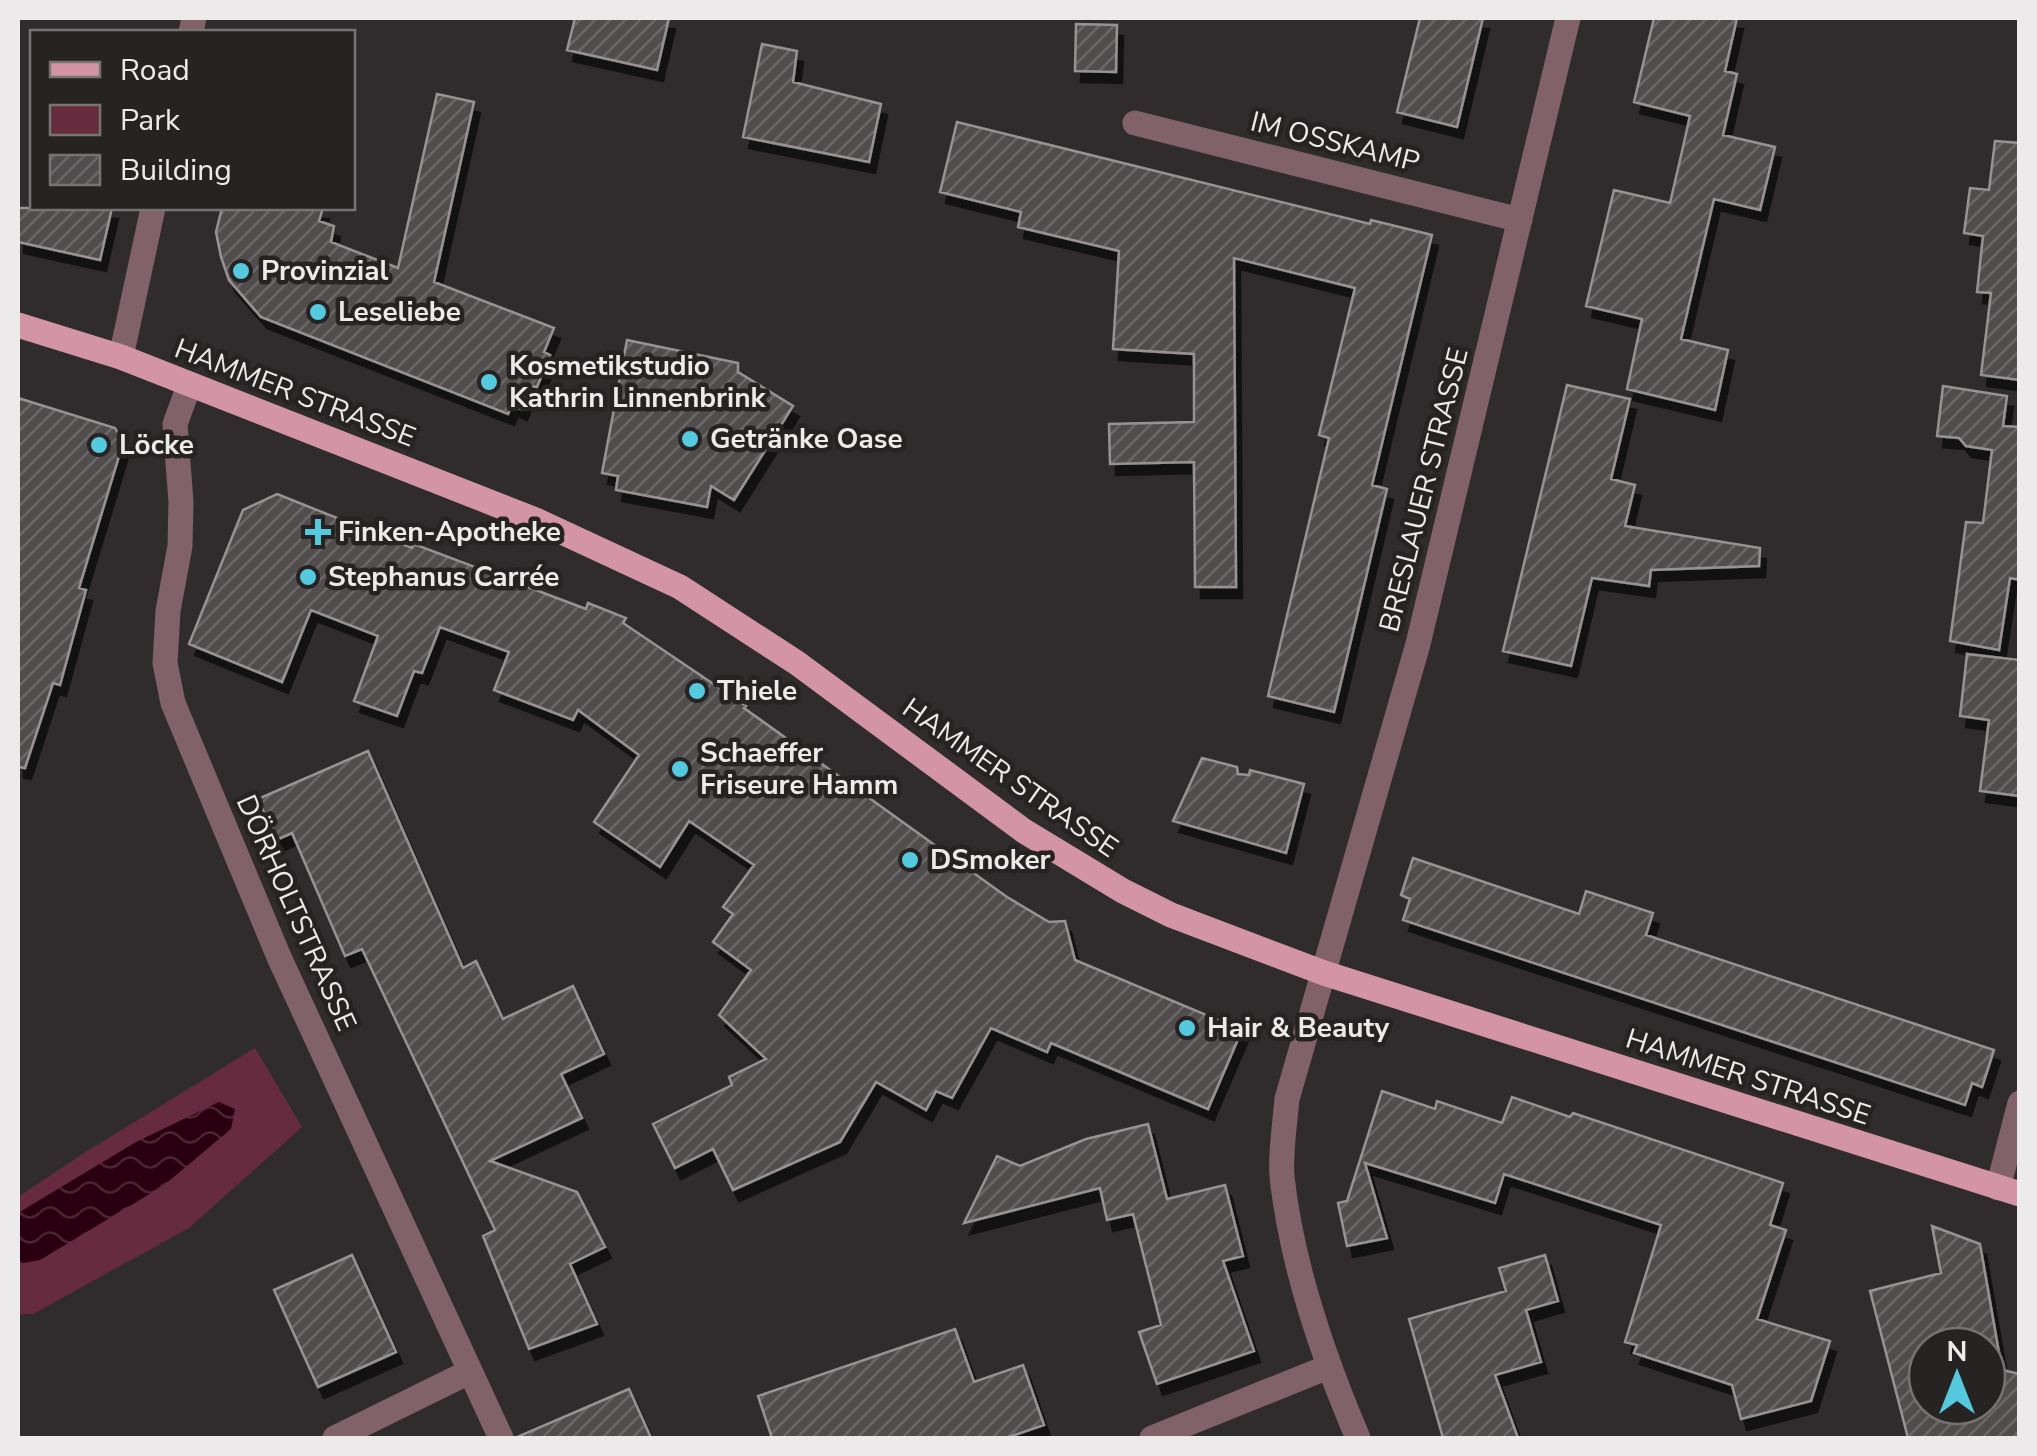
<svg xmlns="http://www.w3.org/2000/svg" width="2037" height="1456" viewBox="0 0 2037 1456" font-family="'Nunito Sans',sans-serif">
	<style>
		.green { fill: #672b3f }
		.water { fill: url(#water-waves) }
		.building { fill: url(#building-hatch); stroke: #979293; stroke-width: 2.5; fill-rule: evenodd; filter: url(#shadow) }
		.lines { fill: none; stroke-linecap: round; stroke-linejoin: round }
		.minor { stroke: #81626a; stroke-width: 25 }
		.major { stroke: #d395a6; stroke-width: 25 }
		.poi-dot { fill: #55cadf; stroke: #272323; stroke-width: 4 }
		.labels { text-anchor: middle; dominant-baseline: central; stroke-width: 9; stroke-linejoin: round; paint-order: stroke }
		.street-label { font-size: 28px; fill: #edeaeb; stroke: #272323 }
		.poi-label { font-size: 28px; font-weight: bold; fill: #edeaeb; stroke: #272323; text-anchor: start }
	</style>
	<defs>
		<pattern id="water-waves" width="16" height="10" patternUnits="userSpaceOnUse" patternTransform="scale(2.5)"><rect width="16" height="10" fill="#2a0010"/><path d="M0 5q4-4 8 0t8 0" fill="none" stroke="#492533"/></pattern>
		<pattern id="building-hatch" width="6" height="6" patternUnits="userSpaceOnUse" patternTransform="scale(2.5)"><rect width="6" height="6" fill="#514d4e"/><path d="M-1 1l2-2M0 6l6-6M5 7l2-2" fill="none" stroke="#6a6768"/></pattern>
		<filter id="shadow"><feDropShadow dx="6" dy="11" stdDeviation="0" flood-color="#0009"/></filter>
	</defs>
	<rect width="100%" height="100%" fill="#302c2d"/>
	<path class="green" d="M255 1048 302 1127 189 1228 33 1314H18V1197L84 1153Z"/>
	<path class="water" d="M219 1102 235 1109 231 1129 163 1186 40 1260 18 1264V1213L136 1142Z"/>
	<path class="building" d="M575 18H669L657 70 567 50Z
		M1420 18H1483L1457 127 1397 112Z
		M1654 18H1737L1725 71 1737 74 1723 135 1775 147 1760 210 1714 199 1681 339 1728 350 1715 410 1627 389 1642 319 1586 306 1614 190 1670 203 1680 160 1690 116 1634 102Z
		M1076 24 1117 25 1116 72 1075 71Z
		M762 44 797 51 793 82 881 104 869 162 743 137Z
		M437 94 474 102 434 282 554 328 544 352 550 355 537 387 531 386 521 409 512 405 508 414 261 317 229 280 221 257 216 232 222 208H323L319 221 334 226 331 242 398 268Z
		M957 122 1370 224 1371 220 1432 235 1372 485 1387 489 1334 712 1268 696 1329 438 1319 435 1355 288 1234 258 1236 587H1195L1194 462 1110 464 1109 424 1194 422V354L1113 349 1119 251 1018 227 1021 212 940 192Z
		M1995 141 2020 143V380L1981 375 1991 293 1977 292 1983 236 1964 233 1970 188 1989 190Z
		M18 208H112L100 260 18 242Z
		M627 340 738 363V372L793 406 734 500 711 486 707 507 616 490 618 476 602 473Z
		M1567 385 1630 399 1611 479 1635 485 1625 526 1760 548 1759 566 1651 570 1649 586 1592 578 1571 666 1503 651Z
		M1943 386 2007 396 2003 426 2020 427V580L2010 578 1999 650 1950 641 1966 522 1983 523 1992 450 1966 446 1959 438 1937 436Z
		M18 398 115 428 123 443 79 588 86 590 60 685 53 683 25 768 18 767Z
		M277 494 412 548 414 544 586 609 588 603 626 618 623 623 746 706 744 708 1007 897 1049 922 1065 921 1075 960 1242 1030 1208 1109 1051 1043 1047 1052 991 1028 952 1098 936 1091 926 1110 876 1082 840 1142 733 1190 713 1149 675 1168 653 1124 732 1085 729 1077 766 1059 719 1015 751 970 713 942 733 914 723 907 754 865 689 821 660 867 594 822 639 755 578 710 573 720 494 690 509 652 440 627 422 673 414 671 397 716 354 701 378 636 311 610 282 682 189 644 243 510Z
		M1967 654 2020 660V796L1980 791 1989 720 1960 716Z
		M368 751 463 968 476 961 503 1019 573 986 604 1054 561 1074 582 1118 490 1161 577 1192 605 1247 570 1264 597 1324 529 1349 483 1236 495 1230 362 949 345 956 292 833 276 840 258 799Z
		M1202 758 1237 767 1238 774 1249 775 1250 770 1304 784 1286 853 1173 821Z
		M1413 858 1579 914 1586 891 1653 913 1646 935 1994 1050 1982 1087 1972 1083 1965 1105 1403 920 1410 899 1401 895Z
		M1382 1091 1435 1109 1437 1101 1502 1123 1512 1097 1570 1117 1573 1113 1783 1183 1770 1225 1786 1230 1757 1319 1830 1341 1811 1401 1741 1419 1732 1385 1634 1353 1637 1345 1625 1342 1661 1225 1504 1174 1495 1203 1365 1163 1387 1238 1347 1246 1338 1203 1347 1201Z
		M1148 1124 1167 1199 1225 1185 1243 1256 1223 1261 1254 1351 1157 1384 1139 1332 1161 1325 1133 1214 1107 1220 1100 1188 964 1223 997 1156 1020 1166 1086 1139Z
		M1932 1226 1980 1244 2002 1370 2020 1374V1438H1908L1870 1291 1941 1273ZM1927 1346H1987V1406H1927Z
		M352 1255 396 1352 318 1387 274 1290Z
		M1545 1255 1558 1301 1526 1310 1541 1362 1495 1375 1518 1438H1443L1409 1319 1506 1291 1499 1268Z
		M955 1329 974 1382 1023 1365 1044 1425 1006 1438H772L758 1396Z
		M629 1389 651 1438H517V1437Z"/>
	<g class="lines">
		<path class="minor" d="M191 32 194 18
			M1135 123 1520 220
			M121 357 153 208
			M189 386 175 424 181 502 180 546 168 611 165 663 173 703 279 957 501 1438
			M1998 1188 2020 1103
			M335 1438 469 1372
			M1152 1438 1328 1367
			M1358 1438C1323 1356 1292 1267 1282 1177 1280 1152 1285 1124 1287 1099L1418 644 1568 18"/>
		<path class="major" d="M18 325 121 357 538 521 680 587 797 663 1024 831 1123 891 1171 915 1324 973 2020 1194"/>
	</g>
	<g class="poi-dot">
		<circle cx="241" cy="271" r="10"/>
		<circle cx="318" cy="312" r="10"/>
		<circle cx="489" cy="382" r="10"/>
		<circle cx="690" cy="439" r="10"/>
		<circle cx="99" cy="445" r="10"/>
		<path d="M313 517h10v10h10v10h-10v10h-10v-10h-10v-10h10z"/>
		<circle cx="308" cy="577" r="10"/>
		<circle cx="697" cy="691" r="10"/>
		<circle cx="680" cy="769" r="10"/>
		<circle cx="910" cy="860" r="10"/>
		<circle cx="1187" cy="1028" r="10"/>
	</g>
	<g class="labels">
		<g class="street-label">
			<text transform="translate(1335 142) rotate(14)">IM OSSKAMP</text>
			<text transform="translate(295 393) rotate(21)">HAMMER STRASSE</text>
			<text transform="translate(1424 490) rotate(-76)">BRESLAUER STRASSE</text>
			<text transform="translate(1010 778) rotate(35)">HAMMER STRASSE</text>
			<text transform="translate(296 913) rotate(66)">DÖRHOLTSTRASSE</text>
			<text transform="translate(1748 1077) rotate(18)">HAMMER STRASSE</text>
		</g>
		<g class="poi-label">
			<text x="261" y="271">Provinzial</text>
			<text x="338" y="312">Leseliebe</text>
			<text x="509" y="366">Kosmetikstudio<tspan x="509" dy="32">Kathrin Linnenbrink</tspan></text>
			<text x="710" y="439">Getränke Oase</text>
			<text x="119" y="445">Löcke</text>
			<text x="338" y="532">Finken-Apotheke</text>
			<text x="328" y="577">Stephanus Carrée</text>
			<text x="717" y="691">Thiele</text>
			<text x="700" y="753">Schaeffer<tspan x="700" dy="32">Friseure Hamm</tspan></text>
			<text x="930" y="860">DSmoker</text>
			<text x="1207" y="1028">Hair &amp; Beauty</text>
		</g>
	</g>
	<rect width="2037" height="1456" fill="none" stroke="#edeaeb" stroke-width="40"/>
	<rect x="30" y="30" width="325" height="180" fill="#272323" stroke="#767373" stroke-width="2.5"/>
	<rect x="50" y="62" width="50" height="15" fill="#d395a6" stroke="#767373" stroke-width="2.5"/>
	<text x="120" y="80" font-size="30" fill="#edeaeb">Road</text>
	<rect x="50" y="105" width="50" height="30" fill="#672b3f" stroke="#767373" stroke-width="2.5"/>
	<text x="120" y="130" font-size="30" fill="#edeaeb">Park</text>
	<rect x="50" y="155" width="50" height="30" fill="url(#building-hatch)" stroke="#767373" stroke-width="2.5"/>
	<text x="120" y="180" font-size="30" fill="#edeaeb">Building</text>
	<g transform="translate(1957 1376)"><circle r="48" fill="#272323" stroke="#767373" stroke-width="2.5"/>
	<path d="M0-8L18 38L0 25L-18 38Z" fill="#55cadf"/>
	<text y="-15" font-size="28" font-weight="bold" text-anchor="middle" fill="#edeaeb">N</text>
	</g>
</svg>
